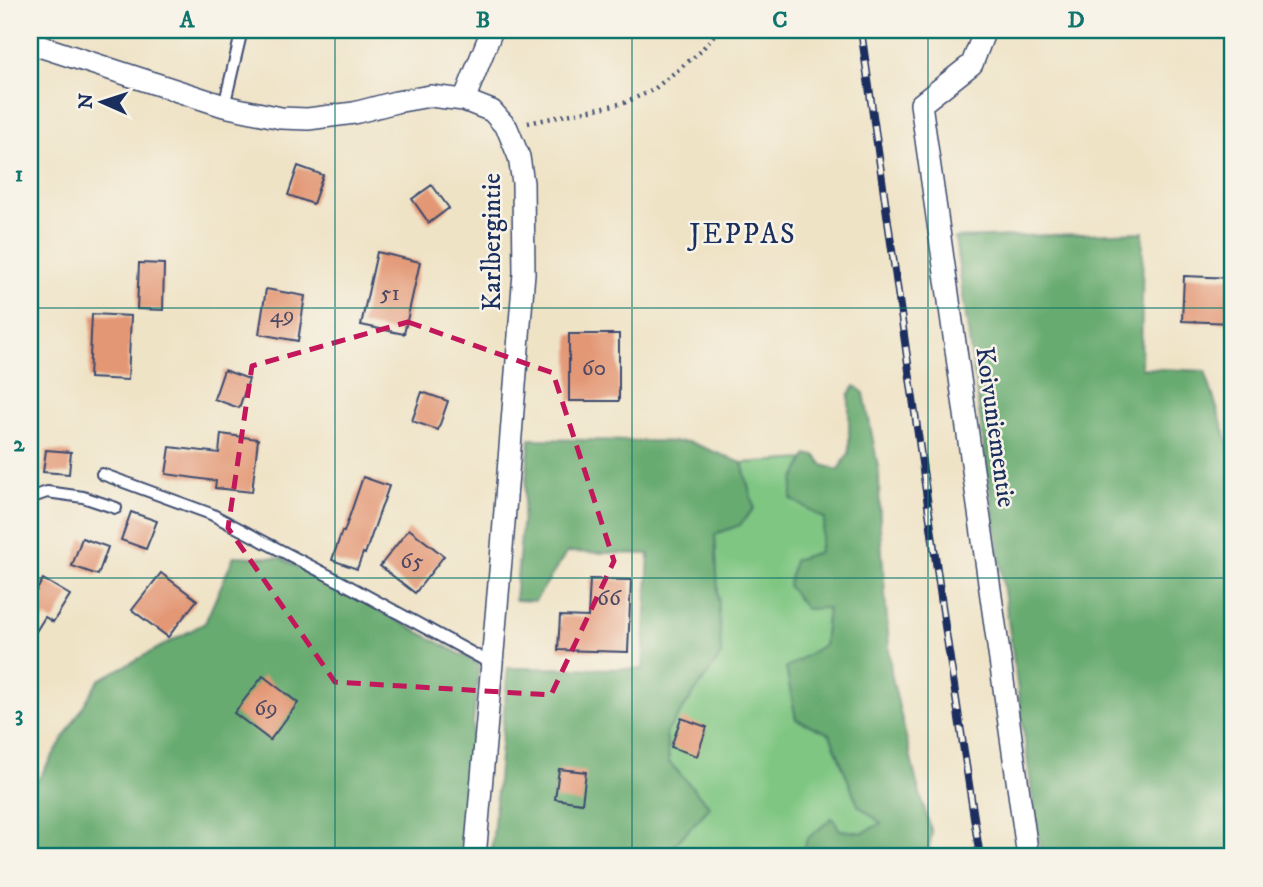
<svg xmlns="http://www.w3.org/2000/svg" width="1263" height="887" viewBox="0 0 1263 887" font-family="'IM FELL DW Pica',serif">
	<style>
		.green { fill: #7fc682; stroke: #4d7a70; stroke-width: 2 }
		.forest { fill: #67ab70; stroke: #416d67; stroke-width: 2 }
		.building { fill: #e39774 }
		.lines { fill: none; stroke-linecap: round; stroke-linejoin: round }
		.lane-casing { stroke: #3b4a6e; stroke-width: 14 }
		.street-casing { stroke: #3b4a6e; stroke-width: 24 }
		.path { stroke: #3b4a6e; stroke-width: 4.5; stroke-dasharray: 2 5; stroke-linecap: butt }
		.lane { stroke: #fff; stroke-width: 10 }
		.street { stroke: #fff; stroke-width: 21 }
		.rail-casing { stroke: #1b2f5e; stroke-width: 8 }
		.rail { stroke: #f7f3e8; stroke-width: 5; stroke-dasharray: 16; stroke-linecap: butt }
		.marked { fill: none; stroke: #c2185b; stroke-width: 5; stroke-dasharray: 14 9; stroke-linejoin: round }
		.grid { fill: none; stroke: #0f766e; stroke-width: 2; stroke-opacity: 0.55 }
		.labels { text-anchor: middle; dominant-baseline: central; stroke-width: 5; stroke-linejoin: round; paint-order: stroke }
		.number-label { font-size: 23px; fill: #4d4964 }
		.street-label { font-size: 26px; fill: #1b2f5e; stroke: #f7f3e8 }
		.neighbourhood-label { font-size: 28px; letter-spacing: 2px; fill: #1b2f5e; stroke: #f7f3e8 }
		.neatline { fill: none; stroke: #0f766e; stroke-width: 2.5 }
		.grid-label { font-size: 23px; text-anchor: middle; font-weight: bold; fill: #0f766e }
	</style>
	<rect width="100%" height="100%" fill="#f7f3e8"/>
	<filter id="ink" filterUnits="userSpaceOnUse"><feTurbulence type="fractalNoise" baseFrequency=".0143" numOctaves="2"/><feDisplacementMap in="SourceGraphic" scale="14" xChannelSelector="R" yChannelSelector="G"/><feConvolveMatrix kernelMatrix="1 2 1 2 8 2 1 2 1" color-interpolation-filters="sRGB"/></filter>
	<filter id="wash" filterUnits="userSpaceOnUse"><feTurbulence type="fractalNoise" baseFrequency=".00686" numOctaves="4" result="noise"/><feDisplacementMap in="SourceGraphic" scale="28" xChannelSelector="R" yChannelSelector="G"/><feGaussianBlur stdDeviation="1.57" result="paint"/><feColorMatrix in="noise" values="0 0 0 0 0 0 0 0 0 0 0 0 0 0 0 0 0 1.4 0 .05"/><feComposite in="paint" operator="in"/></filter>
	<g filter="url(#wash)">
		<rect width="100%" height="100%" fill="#efe3c6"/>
		<path class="green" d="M805 459 794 480 825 518 819 552 828 607 824 645 786 668 796 719 830 734 858 805 882 823 863 833 840 830 831 818 803 851 809 857H663L710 807 669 762 666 733 721 655 715 534 740 525 754 508 742 463Z"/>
		<path class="forest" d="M1143 232 1141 368 1205 371 1233 458V857H1041L955 238Z
			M855 386 864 393 879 472 880 527 891 673 917 784 932 833 927 857H809L803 851 807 839 832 818 840 830 863 833 881 823 858 805 830 734 796 719 786 668 824 645 828 608 806 609 788 586 794 560 819 552 825 519 791 499 794 480 807 455H815L823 465 838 470 849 453V395Z
			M530 439 690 442 742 463 754 508 740 525 715 534 721 655 666 733 669 762 710 807 663 857H491L508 668 643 669 649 554 567 552 535 601 515 600Z
			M234 556 281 558 479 664 459 857H30V793L99 680 205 623Z"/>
		<g id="blocks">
			<path class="building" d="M298 166 323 175 313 204 288 195Z
				M432 185 449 208 429 223 412 199Z
				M377 252 420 262 404 334 361 325Z
				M139 263 164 264 163 310 137 309Z
				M1184 276 1233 278V323L1182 321Z
				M266 289 305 296 298 341 259 334Z
				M92 314 131 316 128 380 89 378Z
				M569 334H619V401H569Z
				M224 370 249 379 239 408 214 399Z
				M422 392 448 401 438 430 412 421Z
				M221 434 258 439 252 492 215 488 216 481 166 474 170 447 219 453Z
				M46 450 71 452 69 474 43 472Z
				M363 477 389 486 365 554 363 553 357 569 332 560 342 531 344 532Z
				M131 512 157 521 146 549 121 540Z
				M409 529 444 556 415 593 380 566Z
				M82 538 108 547 98 575 72 566Z
				M161 573 197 600 168 637 132 610Z
				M43 579 70 595 53 622 45 617 30 641V586L37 590Z
				M590 579 631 580 628 652 558 650 560 616 588 617Z
				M263 676 298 703 270 740 234 713Z
				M681 718 707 727 697 756 671 747Z
				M559 769 586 772 582 803 555 799Z"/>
		</g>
	</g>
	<g filter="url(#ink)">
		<use href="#blocks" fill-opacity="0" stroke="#3b4a6e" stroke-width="2"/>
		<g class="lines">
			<g class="lane-casing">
				<path id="lane" d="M224 106 242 30
					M102 474 211 514 343 583 492 664
					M30 498 47 492 83 497 116 508"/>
			</g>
			<g class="street-casing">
				<path id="street" d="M985 30 972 64 921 104 1028 857
					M30 43 224 106 281 118 308 119 354 113 396 102 430 96 464 100 492 111 507 128 519 157 523 183 524 273 501 560 475 857
					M464 100 492 30"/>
			</g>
			<path class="path" d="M528 123 624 103 653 90 700 52 718 30"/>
			<use href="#lane" class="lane"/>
			<use href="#street" class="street"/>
			<g class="rail-casing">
				<path id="rail" d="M861 30 945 626 980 857"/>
			</g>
			<use href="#rail" class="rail"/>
		</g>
	</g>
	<path class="marked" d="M408 322 553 373 614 561 551 695 335 682 228 528 252 366Z"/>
	<path class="grid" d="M335 30V857M632 30V857M928 30V857M30 308H1233M30 578H1233"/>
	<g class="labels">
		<g class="number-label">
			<text x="390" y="293">51</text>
			<text x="282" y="315">49</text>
			<text x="594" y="368">60</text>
			<text x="412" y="561">65</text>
			<text x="609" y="598">66</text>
			<text x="266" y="708">69</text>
		</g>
		<g class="street-label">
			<text transform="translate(492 242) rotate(-90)">Karlbergintie</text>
			<text transform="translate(995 427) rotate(82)">Koivuniementie</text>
		</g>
		<g class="neighbourhood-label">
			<text x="743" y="234">JEPPAS</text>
		</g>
	</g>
	<rect width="1263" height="887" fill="none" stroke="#f7f3e8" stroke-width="77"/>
	<g transform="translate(102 102) rotate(273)" stroke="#f7f3e8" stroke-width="5" paint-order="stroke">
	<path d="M0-5L12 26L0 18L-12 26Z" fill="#1b2f5e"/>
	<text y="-10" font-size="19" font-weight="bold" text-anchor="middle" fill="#1b2f5e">N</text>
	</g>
	<rect x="38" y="38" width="1186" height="810" class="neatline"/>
	<g class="grid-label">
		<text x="187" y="27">A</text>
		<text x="483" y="27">B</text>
		<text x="780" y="27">C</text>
		<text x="1076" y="27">D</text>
		<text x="19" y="181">1</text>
		<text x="19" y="451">2</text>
		<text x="19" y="721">3</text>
	</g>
</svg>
